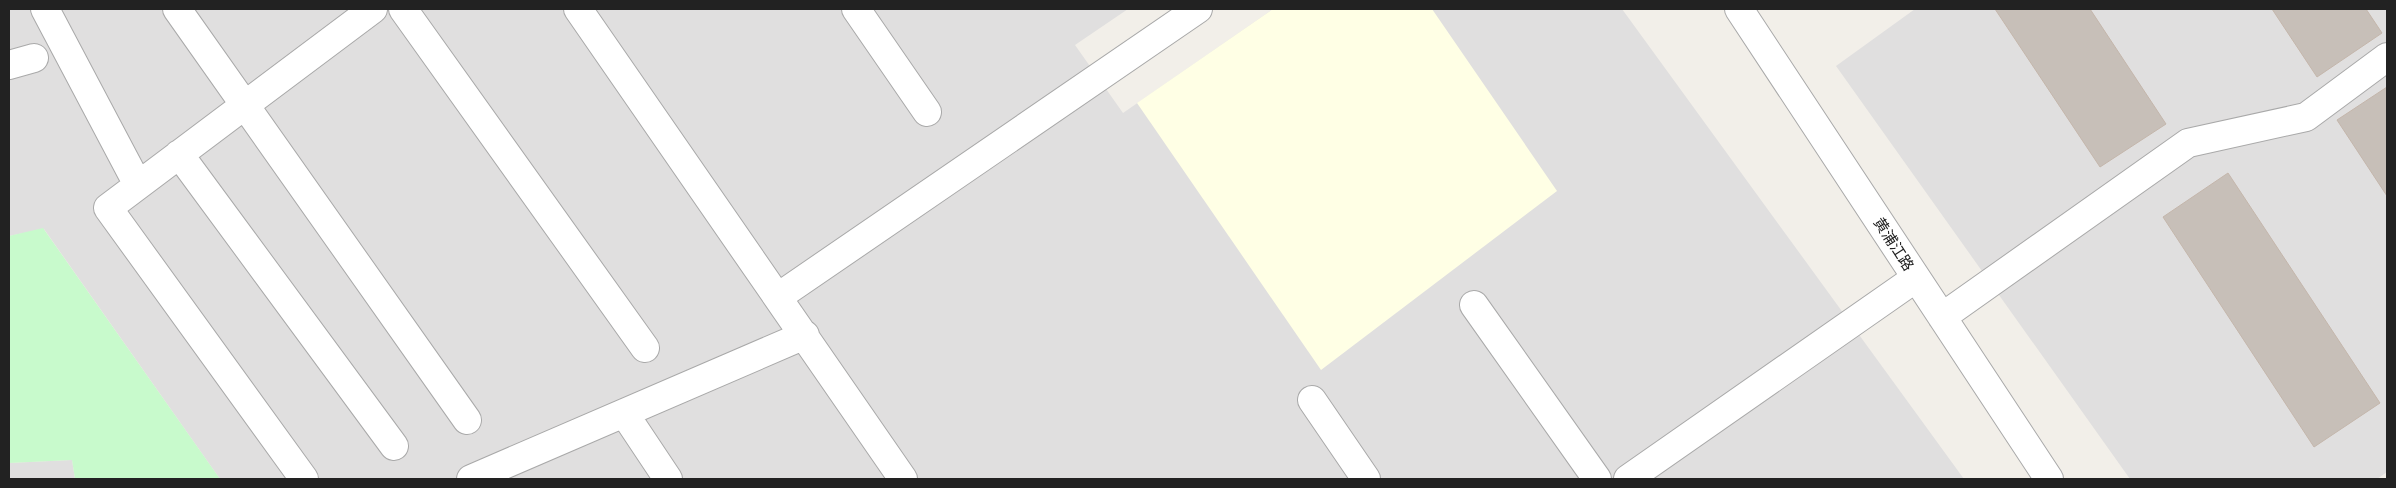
<svg xmlns="http://www.w3.org/2000/svg" width="2396" height="488" viewBox="0 0 2396 488" font-family="'IBM Plex Sans','Noto Sans SC',sans-serif">
	<style>
		.residential { fill: #e0dfdf }
		.education { fill: #ffffe5 }
		.park { fill: #c8facc }
		.building { fill: #c7bfb8; stroke: #c4b6ab }
		.lines { fill: none; stroke-linecap: round; stroke-linejoin: round }
		.minor-casing { stroke: #a9a9a9; stroke-width: 30 }
		.minor { stroke: #fff; stroke-width: 28 }
		.labels { text-anchor: middle; dominant-baseline: central; stroke-width: 4; stroke-linejoin: round; paint-order: stroke }
		.street-label { font-size: 15px; fill: #222; stroke: #fff }
	</style>
	<rect width="100%" height="100%" fill="#f2efe9"/>
	<path class="residential" d="M9 9H1128L1075 45 1123 113 1273 9H1622L1964 479H220L44 229 9 236Z
		M1915 9H2387V472L2377 479H2130L1836 66Z
		M72 460 75 479H9V463Z"/>
	<path class="education" d="M1273 9H1432L1557 191 1321 370 1137 103Z"/>
	<path class="park" d="M43 228 220 479H75L72 460 9 463V236Z"/>
	<path class="building" d="M1995 9H2090L2166 124 2100 167Z
		M2272 9H2366L2382 33 2317 77Z
		M2387 87V196L2337 120Z
		M2228 173 2380 403 2314 447 2163 217Z"/>
	<g class="lines">
		<g class="minor-casing">
			<path id="minor" d="M45 9 138 185
				M177 9 467 420
				M403 9 645 348
				M578 9 903 479
				M856 9 927 112
				M1739 9 2049 479
				M9 65 34 58
				M179 154 394 446
				M778 297 1198 9
				M1474 305 1597 479
				M1942 317 2188 143 2306 117 2387 57
				M1312 400 1366 479
				M624 413 668 479
				M304 479 108 208 373 9
				M471 479 805 335
				M1628 479 1916 278"/>
		</g>
		<use href="#minor" class="minor"/>
	</g>
	<g class="labels">
		<g class="street-label">
			<text transform="translate(1894 244) rotate(57)">黄浦江路</text>
		</g>
	</g>
	<rect width="2396" height="488" fill="none" stroke="#222222" stroke-width="20"/>
</svg>
